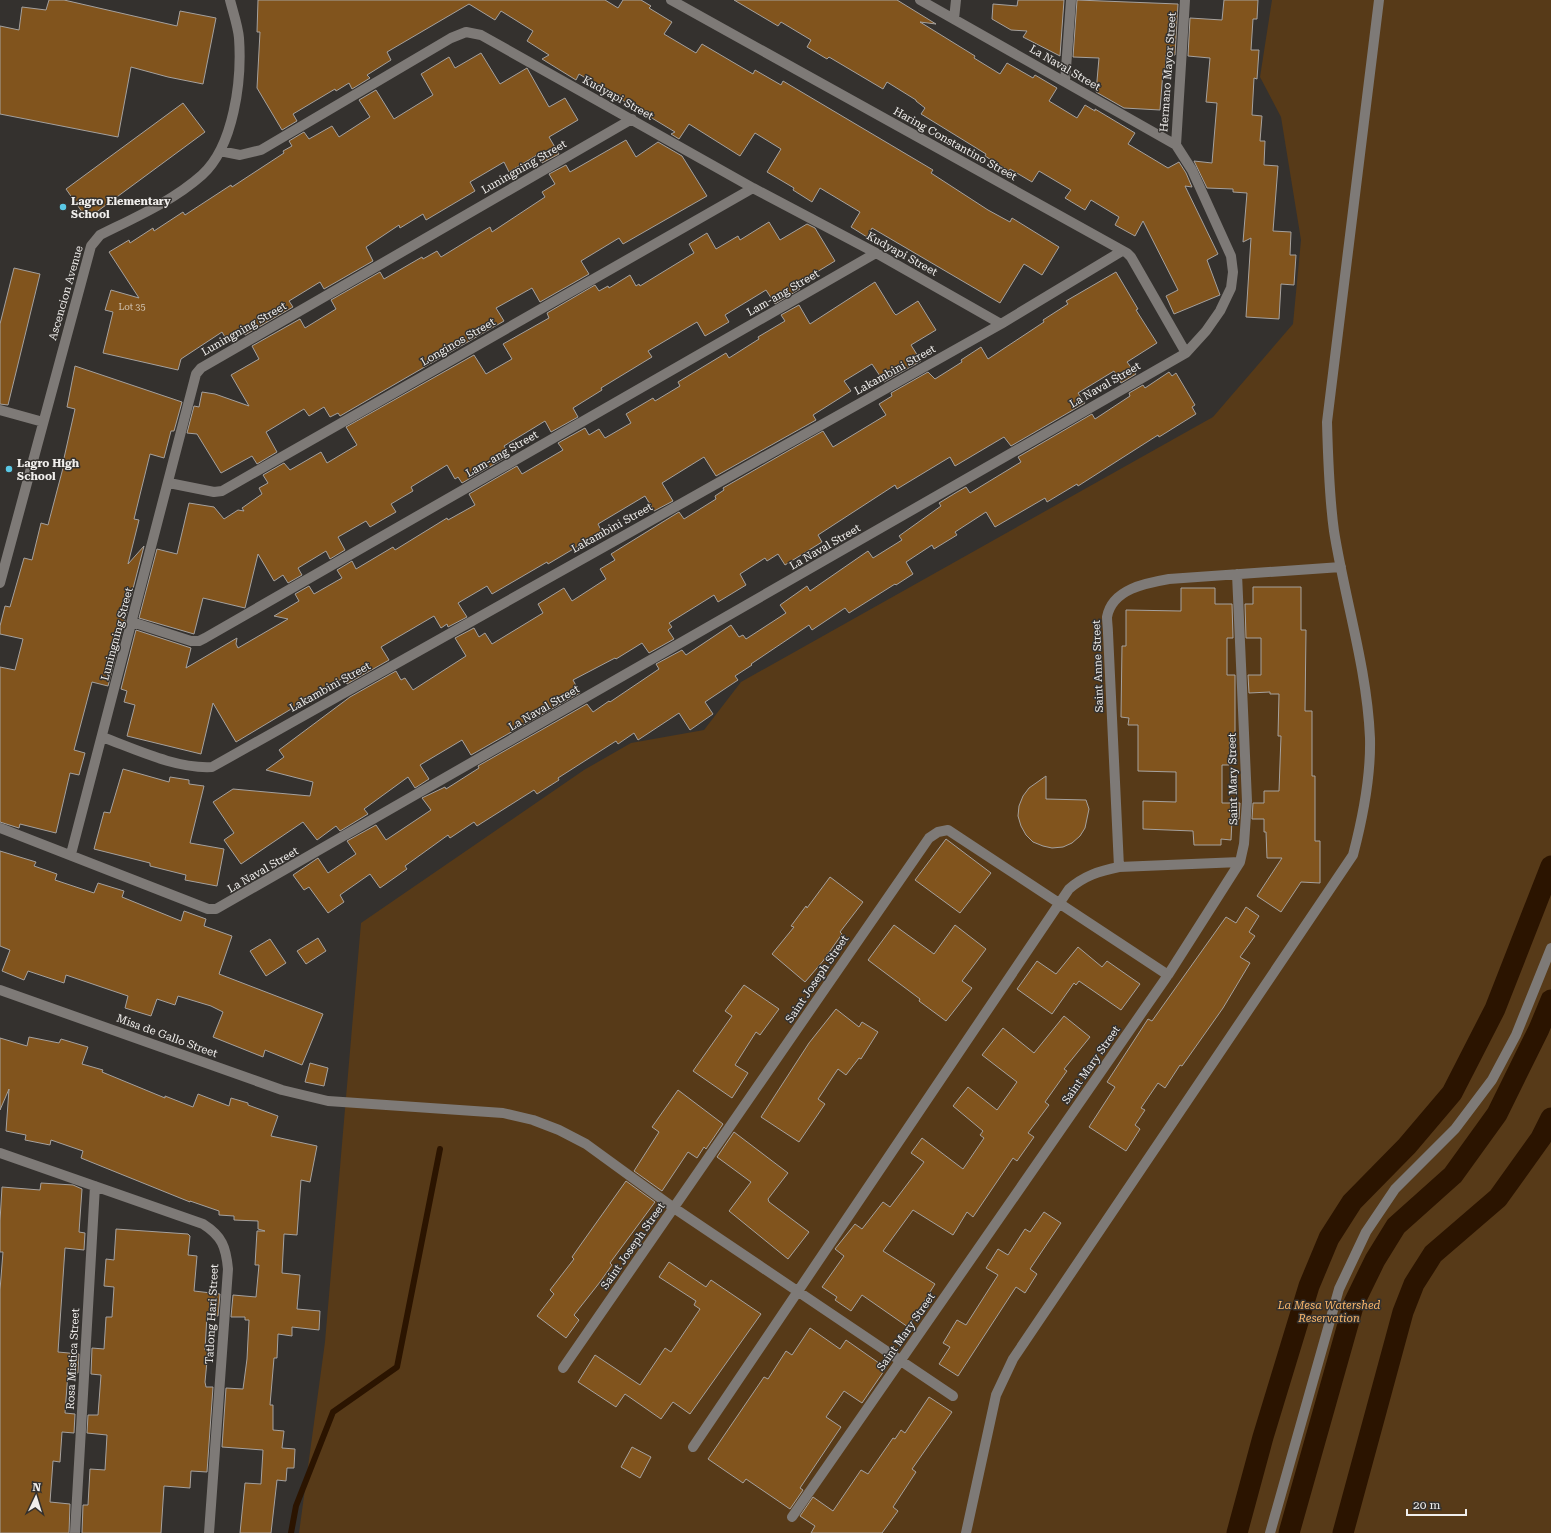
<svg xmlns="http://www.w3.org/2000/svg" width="1551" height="1533" viewBox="0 0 1551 1533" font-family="'Roboto Serif',serif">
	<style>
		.green { fill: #573a18 }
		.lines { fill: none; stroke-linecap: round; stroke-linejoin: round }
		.stream { stroke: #2b1400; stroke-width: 6 }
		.canal { stroke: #2b1400; stroke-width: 21 }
		.building { fill: #81541d; stroke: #a5a19e }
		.minor { stroke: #7e7a77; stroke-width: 10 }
		.poi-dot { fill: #5ac8e5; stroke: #34312e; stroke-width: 1.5 }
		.labels { text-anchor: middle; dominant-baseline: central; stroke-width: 3; stroke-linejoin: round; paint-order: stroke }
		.number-label { font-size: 9px; fill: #d4c8b8 }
		.street-label { font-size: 11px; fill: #f0eeec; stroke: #34312e }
		.poi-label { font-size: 11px; font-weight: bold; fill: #f0eeec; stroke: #34312e; text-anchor: start }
		.park-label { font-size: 11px; font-style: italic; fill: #f9b66b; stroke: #34312e }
	</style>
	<rect width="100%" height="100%" fill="#34312e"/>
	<path class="green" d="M1272 0H1551V1533H299L325 1342 361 923 584 770 631 743 704 730 741 682 1213 417 1293 324 1301 240 1281 117 1260 77Z"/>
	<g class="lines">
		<path class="stream" d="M291 1533 296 1506 333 1412 397 1367 440 1149"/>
		<path class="canal" d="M1237 1533 1263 1437 1309 1286 1329 1238 1352 1202 1407 1146 1452 1093 1495 1009 1551 866
			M1289 1533 1354 1303 1375 1260 1396 1226 1453 1175 1497 1114 1539 1029 1551 1000
			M1343 1533 1403 1312 1414 1284 1433 1254 1498 1198 1541 1138 1551 1118"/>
	</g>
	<path class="building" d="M49 0H64L177 26 180 11 216 18 203 84 168 77 131 67 118 137 0 114V26L19 30 22 7 46 10Z
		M258 0H605L618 8 623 0H641L651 6 649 8 672 22 664 34 696 53 702 44 753 74 755 70 781 85 783 81 933 170 931 173 988 210 1010 222 1012 218 1059 247 1042 275 1024 264 1000 303 872 228 867 237 851 227 860 212 820 188 812 202 793 190 794 188 767 172 781 149 755 133 740 156 689 124 679 139 671 134 675 132 579 74 576 80 542 59 549 55 527 41 533 31 501 11 495 20 469 4 387 52 391 60 367 75 370 78 352 89 349 83 336 91 335 89 293 114 297 121 282 130 257 88 260 32H257Z
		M734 0H897L936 24 920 22 975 56 974 58 1000 74 1007 63 1033 78 1035 75 1057 88 1049 101 1077 118 1085 105 1095 111V109L1135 133 1128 144 1168 168 1179 162 1186 173 1192 187 1185 186 1218 254 1207 260 1220 295 1174 314 1166 296 1178 290 1143 221 1135 236 1115 225 1119 217 1091 200 1085 210 1065 198 1071 190 1039 171 1032 182 1010 169 1009 171 985 156 986 154 921 114 925 108 916 101V100L887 82 883 89 829 57 827 59 807 47 811 40 781 22 778 26Z
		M1018 0H1064L1060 56 1023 37 1027 31 1011 30 992 19 993 4 1017 6Z
		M1077 0 1178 4 1175 55H1166L1165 71H1163L1160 110 1124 108 1096 92 1099 58 1073 57Z
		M1224 0H1258L1257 19H1253L1251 50H1259L1257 79 1254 78 1252 115 1262 116 1260 141H1265L1264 165 1278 166 1273 231 1291 232 1290 255H1296L1294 285 1281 284 1279 319 1246 317 1251 238 1243 242 1247 193 1233 192V189L1207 188 1194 161 1212 163 1217 103 1206 102 1210 58 1188 56 1190 18 1222 20Z
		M481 53 500 84 527 68 549 107 565 98 578 120 549 137 559 154 542 163 537 155 509 172 504 162 470 182 475 191 426 220 423 214 400 228 399 225 366 247 373 261 324 289 320 282 289 301 293 307 245 335 242 330 226 339 222 332 181 359 178 370 103 353 113 312 105 310 111 290 139 298 109 252 129 240 130 243 153 228 154 231 183 212 185 215 231 185 232 187 284 153 283 151 292 146 289 141 304 132 309 139 332 126 339 137 370 117 359 100 376 90 394 119 433 95 421 74 449 57 455 68Z
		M183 103 205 132 87 219 66 189Z
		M626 140 636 157 658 142 682 156 707 196 623 244 619 238 581 261 589 274 540 302 532 288 496 308 504 321 340 416 338 413 330 417 324 407 309 416 304 409 266 432 277 452 257 464 252 456 221 473 197 434 187 433 194 406 199 407 202 392 215 394 249 406 231 375 259 359 252 346 300 319 305 328 336 309 331 300 380 272 384 279 422 257 423 259 437 251 441 257 490 227 492 232 545 197 542 192 555 184 549 174 566 165 570 172Z
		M769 222 780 240 807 224 815 228 835 261 797 284 800 289 775 304 766 290 725 315 729 322 705 336 697 322 648 351 652 357 601 388 602 390 573 408 578 417 551 432 545 421 504 446 510 455 462 483 458 477 455 479 447 465 411 487 413 491 391 504 396 512 370 527 366 521 338 537 345 550 330 559 326 551 298 568 302 575 288 583 283 575 274 581 258 554 245 608 203 598 194 634 139 618 157 549 177 554 189 503 214 507 224 519 238 510 244 511 242 508 262 494 259 488 268 483 263 475 284 463 290 470 321 452 327 463 357 445 346 427 474 355 486 374 512 359 503 344 549 318 547 313 595 285 599 291 608 286 609 288 630 275 636 286 639 284 640 286 694 253 689 244 707 233 716 249 738 236 740 240Z
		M14 268 40 274 8 405 0 404V324Z
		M1116 272 1138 309 1136 310 1157 343 1127 362 1136 374 1121 383 1114 371 1078 393 1085 403 1011 446 1004 437 955 466 950 457 897 489 895 485 818 535 822 542 785 565 778 554 767 561 765 558 740 574 746 585 718 602 714 595 669 623 672 627 668 630 674 639 649 653 642 643 616 659 615 658 573 680 580 693 471 755 462 740 420 765 429 779 415 788 408 777 364 809 368 814 340 831 336 826 317 840 303 822 241 864 224 840 234 833 213 802 233 789 310 796 313 782 266 770 284 757 279 750 350 697 396 671 401 680 405 678 413 690 466 656 455 638 474 628 479 637 485 633 492 644 543 613 538 604 564 588 572 601 606 579 600 569 615 560 611 554 661 523 679 512 684 519 716 499 715 496 724 490 723 488 823 431 833 447 886 415 879 404 892 396 891 393 928 372 935 379 962 362 961 360 981 347 988 359 1044 322 1043 320 1068 304 1066 301Z
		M875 282 894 313 896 315 918 301 936 330 911 345 921 361 884 382 872 364 844 381 851 391 813 415 816 420 716 476 704 457 662 483 673 501 654 511 645 496 598 524 602 532 548 564 547 562 492 594 487 586 458 603 467 617 448 627 447 624 441 628 434 616 381 647 389 660 347 684 343 678 236 742 213 703 201 754 127 736 135 705 124 702 127 691 121 689 136 630 191 648 186 668 237 638 236 644 238 648 288 619 274 616 299 601 295 594 309 586 314 594 342 578 337 570 352 561 356 569 393 547 395 550 447 518 448 520 475 505 469 494 517 466 522 474 563 450 558 443 585 428 589 435 599 429 605 438 631 423 626 414 653 398 655 401 680 386 678 382 726 353 729 358 759 339 758 337 785 321 781 315 799 305 810 324Z
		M75 366 182 402 174 431H171L164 458 150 454 134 519 139 520 128 564 144 546 108 686 92 682 74 750 85 753 79 775 70 773 56 833 20 824 19 828 0 822V667L15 670 23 639 0 634V626L5 606 10 607 24 558 32 560 41 523 48 525 63 468 62 467 75 409 67 407Z
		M1169 372 1172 376 1176 373 1195 405 1192 407 1196 414 1159 437 1158 435 1078 486 1077 484 1047 502 1045 498 995 527 986 512 955 532 957 535 934 549 932 545 906 562 913 574 896 585 895 584 849 613 845 608 812 630 809 625 751 664 752 665 735 676 738 680 705 702 713 714 690 730 679 713 638 740 634 733 618 744 616 741 558 778 559 780 537 794 534 790 477 826 474 822 450 838 448 835 405 866 407 869 380 888 370 874 340 895 344 902 328 913 309 887 304 890 293 875 318 858 328 873 356 854 347 841 376 825 386 840 431 810 422 798 445 787 446 789 479 768 478 766 587 704 593 712 609 701 610 702 659 669 656 664 682 650 686 655 731 625 739 637 743 635 746 639 786 613 780 605 807 586 810 591 868 551 873 558 902 540 899 536 941 506 939 503 957 492 966 487 970 493 1021 462 1018 457 1092 414 1095 419 1130 396 1129 393 1143 385 1145 388Z
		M1253 587H1301V630H1306L1305 711H1312V776H1315V841H1320V883L1301 882 1281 912 1257 896 1282 858H1267L1266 832H1264V819H1252L1253 803H1264V791H1279L1281 736H1278L1279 694H1270V692L1249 693 1248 675H1261V638H1246L1245 604H1253Z
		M1181 588H1215V604H1232L1233 638H1227V675H1235V736H1230L1229 765H1222V803H1240L1239 819H1232L1231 840 1221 839V845H1194L1193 831 1143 829V801L1176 802V772L1138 771V725H1128L1129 718 1121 717 1122 646H1126V610L1181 611Z
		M123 769 169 782 170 777 189 780V784L204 786 190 843 224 849 217 886 185 880 186 875 150 866V863L94 849 104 812 110 813Z
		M1046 776V799L1086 800 1089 809 1085 828 1080 836 1072 843 1063 847 1052 848 1043 846 1033 842 1026 835 1021 826 1018 816 1019 806 1023 796 1029 788Z
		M946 839 991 873 960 913 915 880Z
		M0 851 36 862 34 866 57 874 55 880 94 893 98 883 124 891 122 897 181 921 184 911 206 919 204 926 232 936 219 974 323 1014 302 1065 265 1050 263 1057 213 1037 223 1012 211 1006 178 996 175 1005 157 999 151 1016 125 1008 128 996 66 975 64 983 28 971 24 980 2 971 10 950 0 946Z
		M830 877 863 902 840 932 842 934 823 961 805 982 772 954 794 927 791 926 806 906 807 908Z
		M1246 907 1259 916 1249 932 1255 936 1240 957 1250 963 1223 1008 1182 1066 1180 1065 1165 1088 1158 1083 1141 1108 1145 1110 1135 1125 1140 1129 1126 1151 1089 1127 1115 1087 1107 1082 1148 1019 1152 1021 1226 917 1236 923Z
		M894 925 934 954 955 925 986 949 962 981 972 988 946 1021 919 1001 920 999 868 960Z
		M318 938 326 951 306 964 297 951Z
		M270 939 286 963 266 976 250 951Z
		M1078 947 1102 967 1107 961 1140 984 1121 1010 1079 981 1076 985 1074 983 1052 1014 1017 989 1037 961 1056 974Z
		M744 985 779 1009 760 1035 756 1032 735 1065 748 1073 732 1098 693 1071 732 1016 725 1011Z
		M836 1009 859 1027 862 1022 878 1032 861 1059 859 1058 846 1075 838 1069 818 1099 825 1104 799 1142 761 1117 809 1043Z
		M1064 1016 1090 1037 1064 1069 1067 1071 1045 1102 1049 1105 1028 1133 1034 1137 1017 1161 1013 1158 973 1217 967 1212 953 1235 913 1210 883 1251 935 1284 908 1327 862 1295 851 1311 835 1300 837 1297 822 1287 844 1256 835 1249 855 1224 862 1229 883 1202 890 1207 924 1162 911 1153 922 1138 963 1169 984 1138 980 1135 983 1131 953 1106 968 1087 997 1110 1017 1082 982 1055 1003 1028 1034 1053Z
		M29 1037 59 1043 61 1039 88 1047 82 1064 103 1070 102 1072 165 1098V1096L193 1107 198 1094 229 1106 231 1098 248 1103V1105L278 1116 271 1136 317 1146 310 1182 301 1180 297 1235 284 1234 282 1273 300 1275 297 1309 320 1311 319 1330 292 1327V1336L278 1334 277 1358H274L270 1405H273V1430L284 1431 282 1448 295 1449 294 1468H287L286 1481 277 1480 271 1533H240L245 1483 261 1484 263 1450 222 1447 226 1388 243 1389 247 1359 249 1320H245V1317H231L233 1295 256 1297 259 1265H255L257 1231H265L258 1229V1221L234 1220V1216L219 1215V1211L190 1201V1202L81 1158 83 1151 51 1140 50 1145 25 1140 26 1135 6 1131 9 1089 0 1110V1038L27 1046Z
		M310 1063 328 1068 324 1086 305 1082Z
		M678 1090 723 1124 706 1149 704 1147 697 1158 688 1152 662 1191 634 1171 659 1132 652 1127Z
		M734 1132 788 1173 768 1199 769 1202 809 1232 788 1259 729 1211 751 1182 717 1157Z
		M626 1181 655 1202 610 1263 612 1265 600 1282 574 1315 579 1320 566 1338 537 1316 554 1294 550 1290 574 1259 572 1257 584 1240Z
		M41 1183 73 1185 82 1189 79 1232 85 1233 84 1250 65 1248 58 1352 79 1354 78 1373 68 1372 65 1413 75 1414 74 1433 62 1432 60 1462 53 1461 50 1502 70 1504 69 1533H0V1290L3 1252H0V1221L2 1187 40 1190Z
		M1044 1212 1061 1223 1030 1269 1037 1274 1025 1293 1016 1287 958 1376 939 1364 950 1347 943 1343 957 1320 966 1325 998 1275 986 1268 998 1249 1008 1255 1025 1229 1030 1232Z
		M116 1229 188 1234 190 1236 188 1255 197 1256 194 1291 220 1294 218 1316 207 1315 205 1350H208L205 1382 206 1387H213L207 1472 191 1471 190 1488 164 1486 161 1533H82L83 1505H88L90 1469 105 1470 107 1435 87 1433 88 1415H98L101 1375 91 1374 92 1348 104 1349 106 1317H112L114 1287 104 1286 106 1259 114 1260Z
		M669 1262 706 1287 711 1280 761 1314 690 1414 673 1402 661 1419 625 1394 616 1407 578 1382 595 1355 640 1385 665 1348 671 1352 700 1309 694 1305 696 1301 659 1277Z
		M810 1328 840 1349 846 1340 886 1368 862 1403 844 1391 826 1417 841 1427 800 1488 803 1490 790 1509 746 1479 743 1483 708 1459 764 1377 768 1379 786 1351 792 1355Z
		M929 1397 952 1412 912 1469 916 1472 893 1507 898 1511 882 1533H811L815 1526 800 1516 813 1497 833 1511 861 1470 868 1474 893 1438 895 1439 901 1430 905 1433Z
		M632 1447 651 1457 640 1478 621 1467Z"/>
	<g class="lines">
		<path class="minor" d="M671 0 1127 253 1131 257 1186 353
			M954 19 956 0
			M1065 82 1071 0
			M1176 145 1185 0
			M220 151 240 155 261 150 451 38 466 32 481 35 753 188 876 253 1001 324
			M0 410 43 422
			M169 483 214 492 222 491 753 188
			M0 583 91 246 100 235C134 218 173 201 202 175 234 146 242 80 239 38 238 26 233 12 230 0
			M132 622 191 641H199L205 638 876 253
			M102 737C135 749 176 769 212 767L1001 324 1122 251
			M0 828 208 909H216L1186 353 1206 331 1220 311 1231 288 1233 272 1231 256 1192 170 1176 145 920 0
			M71 854 196 374 201 368 632 119
			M1119 867 1108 633C1108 628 1107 622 1107 617 1112 589 1146 583 1169 579L1341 567
			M0 990 282 1090 328 1101 503 1113 533 1120 559 1130 586 1144 674 1208 953 1396
			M0 1153 203 1224C222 1236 226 1247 228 1269L209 1533
			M563 1368 929 838 938 832 948 830 1168 975
			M693 1447 1069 889C1084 876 1099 871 1119 867L1240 862
			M792 1517 1168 975 1240 862 1244 844 1247 801 1237 574
			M75 1533 95 1186
			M966 1533 996 1395 1013 1359 1353 855C1363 817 1371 778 1370 738 1367 668 1345 600 1334 531 1329 495 1328 459 1327 422L1379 0
			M1270 1533 1339 1289 1366 1232 1395 1189 1455 1129 1492 1080 1516 1035 1551 948"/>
	</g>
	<g class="poi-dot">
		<circle cx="63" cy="207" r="4"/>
		<circle cx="9" cy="469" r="4"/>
	</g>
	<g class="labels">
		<g class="number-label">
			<text x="132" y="307">Lot 35</text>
		</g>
		<g class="street-label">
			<text transform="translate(1065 68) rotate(30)">La Naval Street</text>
			<text transform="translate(1168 72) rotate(-86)">Hermano Mayor Street</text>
			<text transform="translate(618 98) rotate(29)">Kudyapi Street</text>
			<text transform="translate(955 144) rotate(29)">Haring Constantino Street</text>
			<text transform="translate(524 167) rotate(-30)">Luningning Street</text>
			<text transform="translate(902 254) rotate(29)">Kudyapi Street</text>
			<text transform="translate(66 293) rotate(-74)">Ascencion Avenue</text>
			<text transform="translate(783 293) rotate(-30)">Lam-ang Street</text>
			<text transform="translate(244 329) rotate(-30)">Luningning Street</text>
			<text transform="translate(458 342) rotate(-30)">Longinos Street</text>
			<text transform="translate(895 370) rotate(-29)">Lakambini Street</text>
			<text transform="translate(1105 385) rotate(-30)">La Naval Street</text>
			<text transform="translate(502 454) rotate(-30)">Lam-ang Street</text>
			<text transform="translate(612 528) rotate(-29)">Lakambini Street</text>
			<text transform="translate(825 547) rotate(-30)">La Naval Street</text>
			<text transform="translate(117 634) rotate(-75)">Luningning Street</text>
			<text transform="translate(1098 666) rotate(-92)">Saint Anne Street</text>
			<text transform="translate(330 687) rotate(-29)">Lakambini Street</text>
			<text transform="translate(544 708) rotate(-30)">La Naval Street</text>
			<text transform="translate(1233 779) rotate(-91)">Saint Mary Street</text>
			<text transform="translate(263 870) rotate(-30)">La Naval Street</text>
			<text transform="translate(817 979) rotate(-56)">Saint Joseph Street</text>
			<text transform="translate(167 1036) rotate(20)">Misa de Gallo Street</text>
			<text transform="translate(1091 1065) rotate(-55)">Saint Mary Street</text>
			<text transform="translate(633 1246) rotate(-55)">Saint Joseph Street</text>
			<text transform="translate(212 1314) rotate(-87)">Tatlong Hari Street</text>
			<text transform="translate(906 1332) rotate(-55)">Saint Mary Street</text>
			<text transform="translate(73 1359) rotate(-87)">Rosa Mistica Street</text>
		</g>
		<g class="poi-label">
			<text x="71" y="201">Lagro Elementary<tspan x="71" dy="13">School</tspan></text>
			<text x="17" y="463">Lagro High<tspan x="17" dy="13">School</tspan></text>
		</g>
		<g class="park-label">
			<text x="1329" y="1305">La Mesa Watershed<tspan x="1329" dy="13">Reservation</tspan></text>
		</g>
	</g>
	<g transform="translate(36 1497) rotate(4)" stroke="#34312e" stroke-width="3" paint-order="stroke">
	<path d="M0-3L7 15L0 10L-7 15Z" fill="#f0eeec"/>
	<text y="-6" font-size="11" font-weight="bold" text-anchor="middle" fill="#f0eeec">N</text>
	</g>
	<path d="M1407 1509v6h59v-6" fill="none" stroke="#f0eeec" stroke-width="2"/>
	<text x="1413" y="1509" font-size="12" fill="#f0eeec" stroke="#34312e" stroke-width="3" paint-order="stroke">20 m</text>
</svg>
